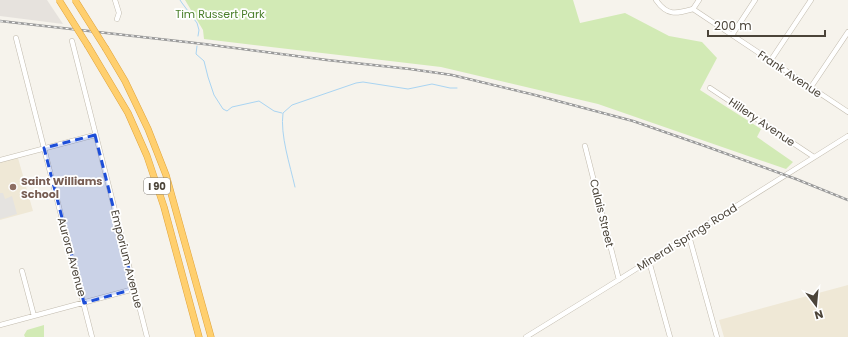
<svg xmlns="http://www.w3.org/2000/svg" width="848" height="337" viewBox="0 0 848 337" font-family="Poppins,sans-serif">
	<style>
		.industrial { fill: #e6e2dd }
		.education { fill: #efe8d6 }
		.green { fill: #d2eab5 }
		.parking { fill: #e5e3e0 }
		.lines { fill: none; stroke-linecap: round; stroke-linejoin: round }
		.stream { stroke: #a9d4f2; stroke-width: 1 }
		.minor-casing { stroke: #c2bbae; stroke-width: 5.5 }
		.highway-casing { stroke: #e0a43c; stroke-width: 7 }
		.minor { stroke: #fff; stroke-width: 4.5 }
		.highway { stroke: #ffcf6e; stroke-width: 6 }
		.rail-casing { stroke: #9a9a9a; stroke-width: 2.5 }
		.rail { stroke: #fff; stroke-width: 1; stroke-dasharray: 3; stroke-linecap: butt }
		.highway-bridge-casing { stroke: #e0a43c; stroke-width: 7; stroke-linecap: butt }
		.highway-bridge { stroke: #ffcf6e; stroke-width: 6 }
		.marked { fill: #1d4ed8; fill-opacity: 0.2; stroke: #1d4ed8; stroke-width: 3; stroke-dasharray: 8 5; stroke-linejoin: round }
		.education-dot { fill: #8d6e63; stroke: #fff; stroke-width: 1.5 }
		.labels { text-anchor: middle; dominant-baseline: central; stroke-width: 3.5; stroke-linejoin: round; paint-order: stroke }
		.shield { fill: #fff; stroke: #817c74; stroke-width: 1 }
		.shield-label { font-size: 10px; font-weight: bold; fill: #4b4439 }
		.park-label { font-size: 11px; fill: #4a7f2a; stroke: #fff }
		.street-label { font-size: 11px; fill: #4b4439; stroke: #fff }
		.education-label { font-size: 11px; font-weight: bold; fill: #785e54; stroke: #fff; text-anchor: start }
	</style>
	<rect width="100%" height="100%" fill="#f6f3ec"/>
	<path class="industrial" d="M0 0H47L63 24 0 16Z"/>
	<path class="education" d="M18 158 33 211 0 220V162Z
		M848 285V337H724L719 320Z"/>
	<path class="green" d="M185 0H573L580 23 625 13 669 36 702 42 717 58 700 90 761 129 757 137 793 162 786 169 598 104 441 67 204 39 203 30Z
		M44 325V337H25L24 335 27 330Z"/>
	<path class="parking" d="M3 193 5 199 12 196 17 214 0 219V193Z"/>
	<g class="lines">
		<path class="stream" d="M180 0 182 3 197 23 199 30 198 36
			M197 46 196 54 204 61 208 77 214 95 223 109 227 111 232 107 259 101 274 111 282 113
			M295 187C290 165 280 135 283 113L292 105 356 83 363 82 408 89 432 84 450 88H457"/>
		<g class="minor-casing">
			<path id="minor" d="M115 0 119 13 117 19
				M656 0C667 16 676 14 693 9
				M693 9 848 112
				M693 9 699 0
				M732 35 755 0
				M16 38 92 337
				M72 41 147 337
				M771 60 811 0
				M811 87 848 32
				M710 88 814 157
				M585 146 619 280
				M0 160 95 135
				M689 236 717 337
				M649 261 670 337
				M22 271 34 316
				M0 325 134 289
				M526 337 604 289 848 136"/>
		</g>
		<g class="highway-casing">
			<path id="highway" d="M88 46 128 113 147 156 164 207 199 337
				M106 49 125 81 148 129 166 175 211 337"/>
		</g>
		<use href="#minor" class="minor"/>
		<use href="#highway" class="highway"/>
		<g class="rail-casing">
			<path id="rail" d="M0 21 204 44 327 60 410 69 452 75 535 95 633 121 705 146 796 179 848 200"/>
		</g>
		<use href="#rail" class="rail"/>
		<g class="highway-bridge-casing">
			<path id="highway-bridge" d="M59 0 88 46
				M75 0 106 49"/>
		</g>
		<use href="#highway-bridge" class="highway-bridge"/>
	</g>
	<path class="marked" d="M95 135 134 289 84 303 44 148Z"/>
	<circle class="education-dot" cx="13" cy="187" r="4"/>
	<g class="labels">
		<rect class="shield" x="144" y="178" width="26" height="16" rx="3"/>
		<g class="shield-label">
			<text x="157" y="186">I 90</text>
		</g>
		<g class="park-label">
			<text x="220" y="14">Tim Russert Park</text>
		</g>
		<g class="street-label">
			<text transform="translate(790 74) rotate(34)">Frank Avenue</text>
			<text transform="translate(762 122) rotate(34)">Hillery Avenue</text>
			<text transform="translate(602 213) rotate(76)">Calais Street</text>
			<text transform="translate(687 237) rotate(-32)">Mineral Springs Road</text>
			<text transform="translate(72 257) rotate(75)">Aurora Avenue</text>
			<text transform="translate(127 259) rotate(76)">Emporium Avenue</text>
		</g>
		<g class="education-label">
			<text x="21" y="181">Saint Williams<tspan x="21" dy="13">School</tspan></text>
		</g>
	</g>
	<g transform="translate(816 305) rotate(164)" stroke="#ffffff" stroke-width="3" paint-order="stroke">
	<path d="M0-3L7 15L0 10L-7 15Z" fill="#4b4439"/>
	<text y="-6" font-size="11" font-weight="bold" text-anchor="middle" fill="#4b4439">N</text>
	</g>
	<path d="M708 30v6h117v-6" fill="none" stroke="#4b4439" stroke-width="2"/>
	<text x="714" y="30" font-size="12" fill="#4b4439" stroke="#ffffff" stroke-width="3" paint-order="stroke">200 m</text>
</svg>
